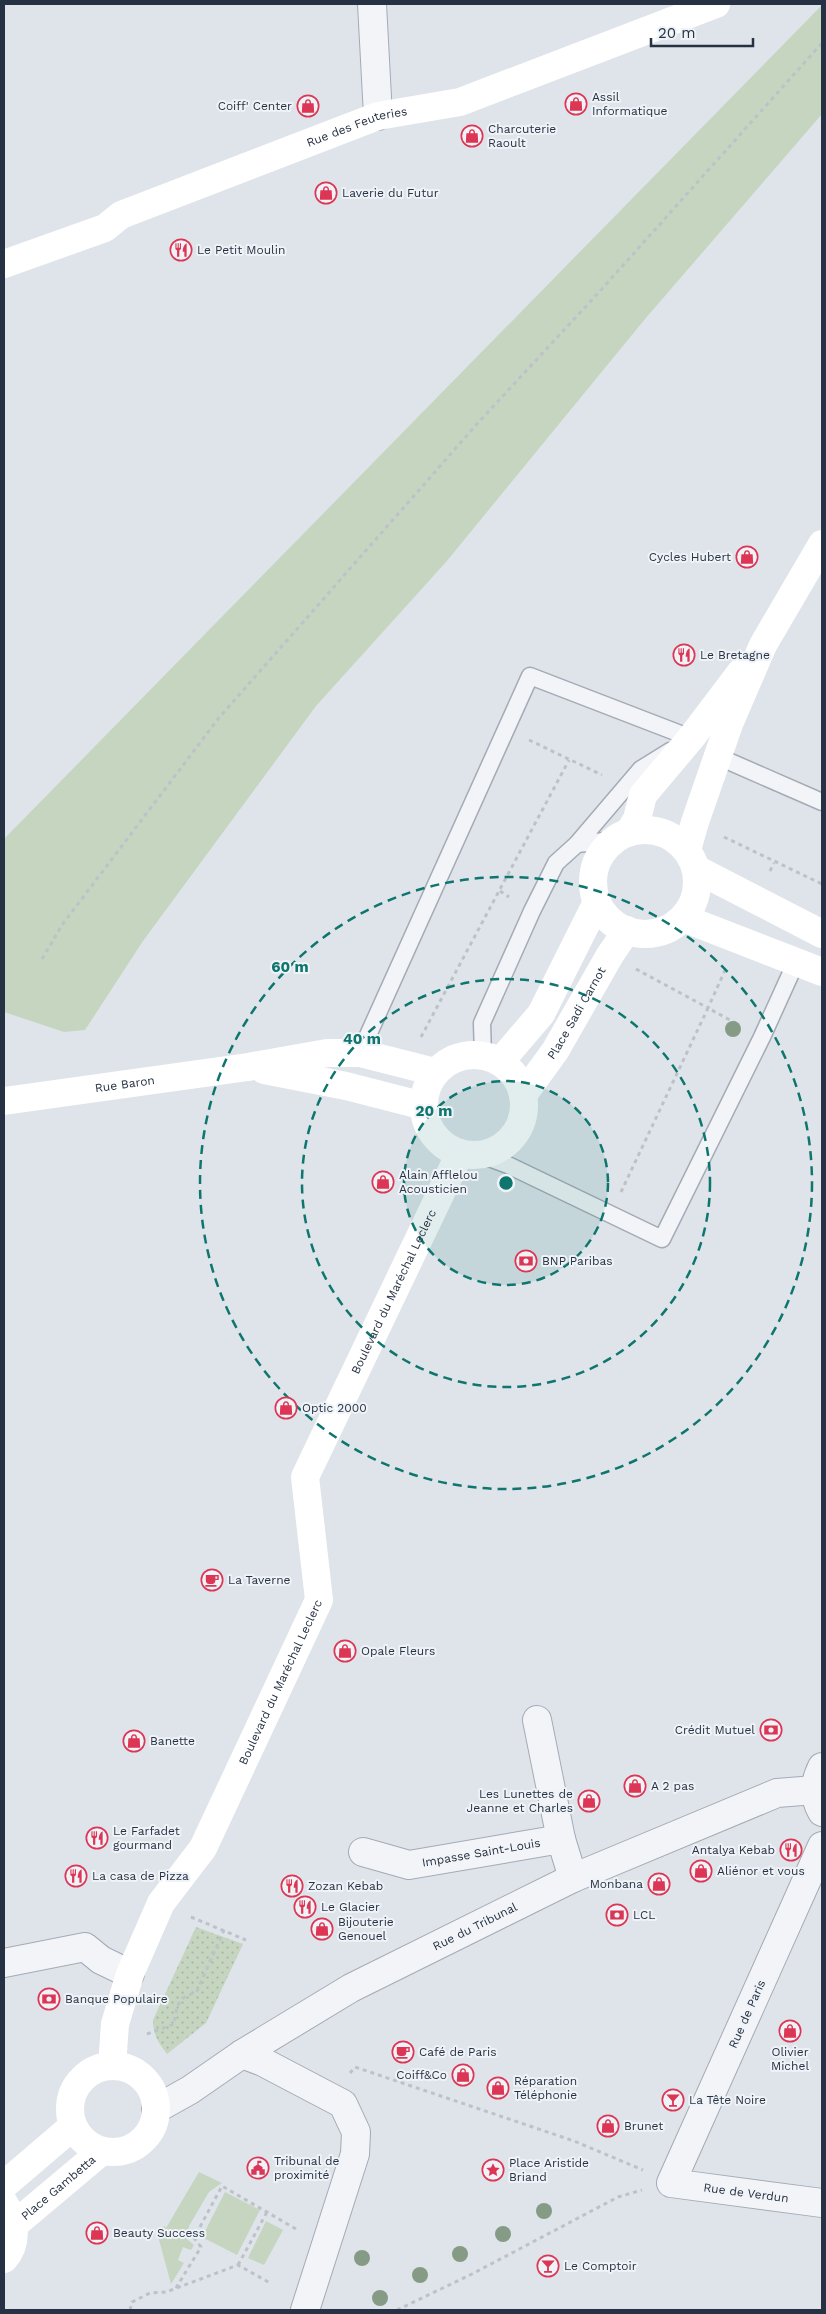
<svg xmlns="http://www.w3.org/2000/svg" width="826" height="2314" viewBox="0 0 826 2314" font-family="'Work Sans',sans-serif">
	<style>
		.green { fill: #c5d5bf }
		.park { fill: url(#park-dots) }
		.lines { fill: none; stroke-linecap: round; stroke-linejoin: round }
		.lane-casing { stroke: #a4abb5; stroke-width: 19 }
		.street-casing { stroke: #a4abb5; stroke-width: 30 }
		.path { stroke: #bdc2c9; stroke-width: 3; stroke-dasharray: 4 4; stroke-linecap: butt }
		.lane { stroke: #f2f4f8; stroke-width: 16 }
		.street { stroke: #f2f4f8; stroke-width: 28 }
		.secondary { stroke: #fff; stroke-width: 28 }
		.tree { fill: #859b85 }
		.ring { fill: none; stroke: #0f766e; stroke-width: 2.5; stroke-dasharray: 9 6 }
		.labels { text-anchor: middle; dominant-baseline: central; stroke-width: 4; stroke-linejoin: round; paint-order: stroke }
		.poi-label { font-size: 12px; fill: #263243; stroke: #eff3f7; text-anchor: start }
		.street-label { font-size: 12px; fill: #263243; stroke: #eff3f7 }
		.centre { fill: #0f766e; stroke: #eff3f7; stroke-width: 2.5 }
		.ring-label { font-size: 15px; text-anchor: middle; font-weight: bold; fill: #0f766e; stroke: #eff3f7; stroke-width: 4; stroke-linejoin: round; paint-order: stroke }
	</style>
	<defs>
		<pattern id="park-dots" width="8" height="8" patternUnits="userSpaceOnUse" patternTransform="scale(1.25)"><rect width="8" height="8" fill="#c5d5bf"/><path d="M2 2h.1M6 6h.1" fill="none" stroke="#a9b7a5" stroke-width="1.8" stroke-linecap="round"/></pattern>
	</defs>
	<rect width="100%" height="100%" fill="#dfe4ea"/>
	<path class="green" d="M822 5V114L645 319 446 562 316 706 143 941 85 1030 64 1032 4 1012V839Z
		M199 2172 222 2183 209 2192 189 2226 187 2239 194 2245 191 2250 183 2247 178 2260 184 2263 171 2284 158 2236 164 2226 166 2228Z
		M225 2192 260 2210 237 2255 202 2237Z
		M266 2221 283 2230 264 2265 248 2258Z"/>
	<path class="park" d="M196 1927 243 1944 206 2023 167 2054C158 2042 153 2035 153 2020Z"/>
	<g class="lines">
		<g class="lane-casing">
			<path id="lane" d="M719 757 822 802
				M577 844 614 840
				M360 1053 530 676 691 738
				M483 1056 482 1023 532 911 556 863 577 844 641 769 670 751
				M481 1155 508 1165 662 1239 762 1037 796 962"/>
		</g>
		<g class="street-casing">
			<g id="street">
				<path d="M372 4 378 116"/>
				<path d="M537 1720 561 1839"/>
				<path d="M822 1767C814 1783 813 1796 822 1812"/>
				<path id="s1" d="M822 1846 671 2183 822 2203"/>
				<path id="s2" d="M363 1852 409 1865 561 1839 573 1878"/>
				<path d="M4 1963 85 1947 101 1960 130 1974"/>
				<path d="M242 2054 263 2062 343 2104 356 2132 355 2154 305 2310"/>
				<path id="s3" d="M156 2109 190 2090 242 2054 351 1988 573 1878 777 1793 815 1790"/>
			</g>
		</g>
		<path class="path" d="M529 740 602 775
			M724 837 822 884
			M770 871 774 863
			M500 891 509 897
			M42 959 62 925 218 719 477 424 601 290 822 43
			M636 969 708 1008 726 968
			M421 1037 569 760
			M621 1192 708 1008 739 1025
			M191 1917 246 1940
			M147 2034 174 2024 177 2006 183 1998 197 1991 224 1930
			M350 2073 355 2067 574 2141 643 2170
			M238 2265 267 2212
			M176 2288 201 2247 194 2238 222 2186 296 2229
			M130 2310 132 2302 150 2293 166 2292 238 2265 270 2283
			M397 2310 472 2274 618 2197 642 2190"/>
		<use href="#lane" class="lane"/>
		<use href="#street" class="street"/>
		<g class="secondary">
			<path id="s4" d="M4 264 105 228 121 215 378 116 460 102 716 4"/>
			<circle cx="645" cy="882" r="52"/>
			<path d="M629 832 637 819 643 795 691 738 741 672"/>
			<path d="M687 850 695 822 729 724 763 645 822 544"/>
			<path d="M696 869 822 934"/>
			<path d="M683 918 822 972"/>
			<circle cx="474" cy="1105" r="50"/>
			<path d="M500 1062 541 1014 597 902"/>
			<path d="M264 1070 346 1086 424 1106"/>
			<path id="s5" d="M523 1095 555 1051 610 955 627 930"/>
			<path id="s6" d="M4 1101 248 1067 327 1053H360L435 1072"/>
			<path id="s7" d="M112 2066 115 2024 130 1974 161 1903 203 1848 319 1600 305 1477 460 1153"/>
			<circle cx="113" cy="2109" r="43"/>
			<path d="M4 2185 73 2126"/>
			<path d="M4 2203C15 2220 19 2242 4 2259"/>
			<path id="s8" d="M14 2225 102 2151"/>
		</g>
	</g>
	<g class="tree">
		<circle cx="733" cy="1029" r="8"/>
		<circle cx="544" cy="2211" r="8"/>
		<circle cx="503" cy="2234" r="8"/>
		<circle cx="460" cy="2254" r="8"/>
		<circle cx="362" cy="2258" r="8"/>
		<circle cx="420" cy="2275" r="8"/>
		<circle cx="380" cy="2298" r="8"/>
	</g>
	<circle cx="506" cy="1183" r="102" fill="#0f766e" fill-opacity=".12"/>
	<g class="ring">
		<circle cx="506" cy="1183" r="102"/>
		<circle cx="506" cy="1183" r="204"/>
		<circle cx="506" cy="1183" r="306"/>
	</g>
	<defs>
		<g id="shop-ring" transform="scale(1.125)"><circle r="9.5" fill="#eff3f7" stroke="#dd3655" stroke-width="1.5"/><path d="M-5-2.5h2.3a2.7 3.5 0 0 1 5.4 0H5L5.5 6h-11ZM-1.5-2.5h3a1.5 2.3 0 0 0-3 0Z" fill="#dd3655"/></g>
		<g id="restaurant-ring" transform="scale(1.125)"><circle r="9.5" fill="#eff3f7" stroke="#dd3655" stroke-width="1.5"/><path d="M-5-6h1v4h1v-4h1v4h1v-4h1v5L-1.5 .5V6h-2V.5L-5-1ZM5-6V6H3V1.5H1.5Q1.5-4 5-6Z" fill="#dd3655"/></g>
		<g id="bank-ring" transform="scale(1.125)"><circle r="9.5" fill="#eff3f7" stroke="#dd3655" stroke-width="1.5"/><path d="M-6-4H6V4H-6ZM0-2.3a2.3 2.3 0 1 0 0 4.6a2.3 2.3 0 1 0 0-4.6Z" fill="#dd3655"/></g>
		<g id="cafe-ring" transform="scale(1.125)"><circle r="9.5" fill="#eff3f7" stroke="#dd3655" stroke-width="1.5"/><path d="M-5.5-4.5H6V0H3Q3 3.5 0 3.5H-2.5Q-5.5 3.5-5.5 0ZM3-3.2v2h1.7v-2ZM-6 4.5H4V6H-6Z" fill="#dd3655"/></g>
		<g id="bar-ring" transform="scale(1.125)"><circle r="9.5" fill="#eff3f7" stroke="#dd3655" stroke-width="1.5"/><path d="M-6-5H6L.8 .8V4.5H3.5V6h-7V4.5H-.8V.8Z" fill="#dd3655"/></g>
		<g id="civic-ring" transform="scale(1.125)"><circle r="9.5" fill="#eff3f7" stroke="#dd3655" stroke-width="1.5"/><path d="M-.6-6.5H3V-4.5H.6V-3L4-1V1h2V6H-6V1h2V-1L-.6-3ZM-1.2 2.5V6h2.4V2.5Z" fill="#dd3655"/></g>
		<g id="sight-ring" transform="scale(1.125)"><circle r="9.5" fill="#eff3f7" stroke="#dd3655" stroke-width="1.5"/><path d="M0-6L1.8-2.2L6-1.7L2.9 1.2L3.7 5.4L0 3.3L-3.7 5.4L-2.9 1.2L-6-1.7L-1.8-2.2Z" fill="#dd3655"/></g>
	</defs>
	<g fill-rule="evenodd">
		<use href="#shop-ring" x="576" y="104"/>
		<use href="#shop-ring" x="308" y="106"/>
		<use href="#shop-ring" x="472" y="136"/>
		<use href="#shop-ring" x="326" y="193"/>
		<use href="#restaurant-ring" x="181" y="250"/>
		<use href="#shop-ring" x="747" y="557"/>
		<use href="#restaurant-ring" x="684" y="655"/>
		<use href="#shop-ring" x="383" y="1182"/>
		<use href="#bank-ring" x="526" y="1261"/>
		<use href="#shop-ring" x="286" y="1408"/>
		<use href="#cafe-ring" x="212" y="1580"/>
		<use href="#shop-ring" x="345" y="1651"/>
		<use href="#bank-ring" x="771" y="1730"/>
		<use href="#shop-ring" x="134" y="1741"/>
		<use href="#shop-ring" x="635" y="1786"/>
		<use href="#shop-ring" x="589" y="1801"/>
		<use href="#restaurant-ring" x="97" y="1838"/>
		<use href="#restaurant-ring" x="791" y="1850"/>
		<use href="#shop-ring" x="701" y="1871"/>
		<use href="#restaurant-ring" x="76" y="1876"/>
		<use href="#shop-ring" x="659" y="1884"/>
		<use href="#restaurant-ring" x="292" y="1886"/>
		<use href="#restaurant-ring" x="305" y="1907"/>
		<use href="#bank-ring" x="617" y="1915"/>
		<use href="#shop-ring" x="322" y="1929"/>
		<use href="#bank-ring" x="49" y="1999"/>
		<use href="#shop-ring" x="790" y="2031"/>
		<use href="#cafe-ring" x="403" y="2052"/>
		<use href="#shop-ring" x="463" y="2075"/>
		<use href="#shop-ring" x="498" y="2088"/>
		<use href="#bar-ring" x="673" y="2100"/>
		<use href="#shop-ring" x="608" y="2126"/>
		<use href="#civic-ring" x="258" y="2168"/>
		<use href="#sight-ring" x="493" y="2170"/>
		<use href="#shop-ring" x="97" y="2233"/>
		<use href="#bar-ring" x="548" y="2266"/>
	</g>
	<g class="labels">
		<g class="poi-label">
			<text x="592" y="97">Assil<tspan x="592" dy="14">Informatique</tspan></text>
			<text x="292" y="106" text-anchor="end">Coiff' Center</text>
			<text x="488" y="129">Charcuterie<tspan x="488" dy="14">Raoult</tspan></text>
			<text x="342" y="193">Laverie du Futur</text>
			<text x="197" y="250">Le Petit Moulin</text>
			<text x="731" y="557" text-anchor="end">Cycles Hubert</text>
			<text x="700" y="655">Le Bretagne</text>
			<text x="399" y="1175">Alain Afflelou<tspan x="399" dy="14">Acousticien</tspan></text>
			<text x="542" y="1261">BNP Paribas</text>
			<text x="302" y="1408">Optic 2000</text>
			<text x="228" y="1580">La Taverne</text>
			<text x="361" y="1651">Opale Fleurs</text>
			<text x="755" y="1730" text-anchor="end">Crédit Mutuel</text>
			<text x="150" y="1741">Banette</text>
			<text x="651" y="1786">A 2 pas</text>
			<text x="573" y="1794" text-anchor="end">Les Lunettes de<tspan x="573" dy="14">Jeanne et Charles</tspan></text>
			<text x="113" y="1831">Le Farfadet<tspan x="113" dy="14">gourmand</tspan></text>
			<text x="775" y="1850" text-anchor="end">Antalya Kebab</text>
			<text x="717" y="1871">Aliénor et vous</text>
			<text x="92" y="1876">La casa de Pizza</text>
			<text x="643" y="1884" text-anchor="end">Monbana</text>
			<text x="308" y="1886">Zozan Kebab</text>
			<text x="321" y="1907">Le Glacier</text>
			<text x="633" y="1915">LCL</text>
			<text x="338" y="1922">Bijouterie<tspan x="338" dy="14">Genouel</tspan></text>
			<text x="65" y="1999">Banque Populaire</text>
			<text x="419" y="2052">Café de Paris</text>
			<text x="790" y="2052" text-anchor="middle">Olivier<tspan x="790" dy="14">Michel</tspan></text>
			<text x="447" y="2075" text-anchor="end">Coiff&amp;Co</text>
			<text x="514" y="2081">Réparation<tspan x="514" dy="14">Téléphonie</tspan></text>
			<text x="689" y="2100">La Tête Noire</text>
			<text x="624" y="2126">Brunet</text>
			<text x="274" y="2161">Tribunal de<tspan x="274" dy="14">proximité</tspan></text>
			<text x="509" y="2163">Place Aristide<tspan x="509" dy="14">Briand</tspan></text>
			<text x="113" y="2233">Beauty Success</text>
			<text x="564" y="2266">Le Comptoir</text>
		</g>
		<g class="street-label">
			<text stroke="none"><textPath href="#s4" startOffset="380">Rue des Feuteries</textPath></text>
			<text stroke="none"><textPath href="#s5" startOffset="98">Place Sadi Carnot</textPath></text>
			<text stroke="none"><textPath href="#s6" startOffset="122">Rue Baron</textPath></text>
			<text stroke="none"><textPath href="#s7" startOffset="844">Boulevard du Maréchal Leclerc</textPath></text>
			<text stroke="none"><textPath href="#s7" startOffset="424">Boulevard du Maréchal Leclerc</textPath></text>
			<text stroke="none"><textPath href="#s2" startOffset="121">Impasse Saint-Louis</textPath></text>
			<text stroke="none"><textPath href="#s3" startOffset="368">Rue du Tribunal</textPath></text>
			<text transform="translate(747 2014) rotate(-66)">Rue de Paris</text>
			<text stroke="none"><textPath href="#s8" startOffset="58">Place Gambetta</textPath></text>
			<text stroke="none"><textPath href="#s1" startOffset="445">Rue de Verdun</textPath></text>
		</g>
	</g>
	<circle cx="506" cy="1183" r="8" class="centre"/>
	<g class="ring-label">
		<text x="290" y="972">60 m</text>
		<text x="362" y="1044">40 m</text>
		<text x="434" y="1116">20 m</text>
	</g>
	<rect width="826" height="2314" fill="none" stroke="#263243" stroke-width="10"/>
	<path d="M651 38v8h102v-8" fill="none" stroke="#263243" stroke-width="2.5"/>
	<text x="658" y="38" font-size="15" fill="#263243" stroke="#eff3f7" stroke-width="4" paint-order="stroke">20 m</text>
</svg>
